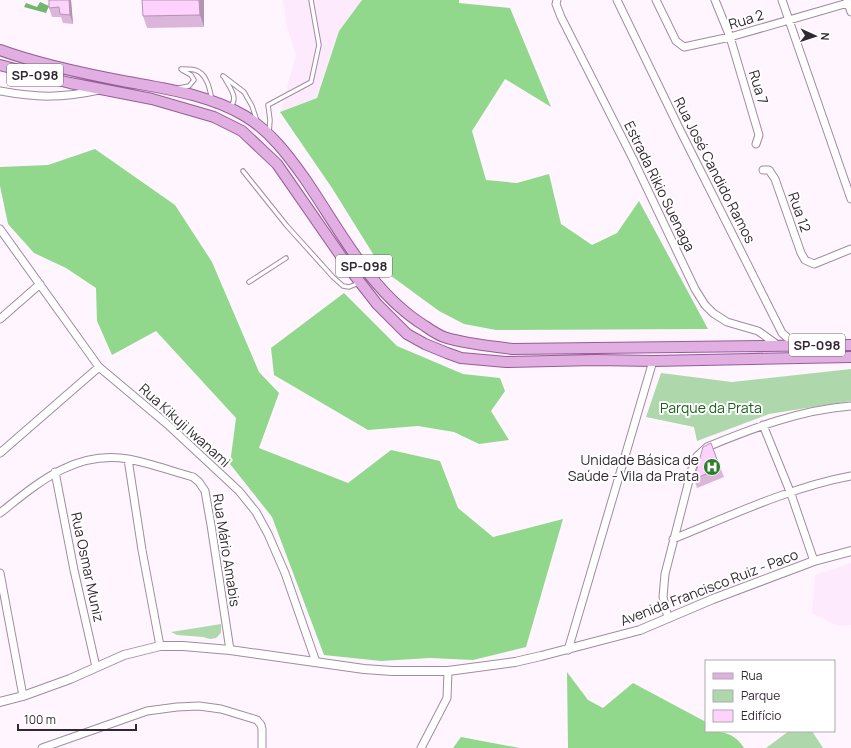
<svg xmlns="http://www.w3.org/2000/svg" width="851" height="748" viewBox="0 0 851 748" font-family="Manrope,sans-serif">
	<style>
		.built { fill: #fdebfd }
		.green { fill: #aed8ab }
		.forest { fill: #91d88c }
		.water { fill: #71b76d }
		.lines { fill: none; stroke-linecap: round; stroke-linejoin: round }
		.service-casing { stroke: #a18ba1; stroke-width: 5.5 }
		.minor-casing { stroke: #a18ba1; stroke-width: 9 }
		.tertiary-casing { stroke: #a18ba1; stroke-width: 10 }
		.primary-casing { stroke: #965d97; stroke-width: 12 }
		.service { stroke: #fff; stroke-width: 3.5 }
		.minor { stroke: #fff; stroke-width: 7 }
		.tertiary { stroke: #fff; stroke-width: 8 }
		.primary { stroke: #e1afe2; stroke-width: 10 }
		.wall { fill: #dbb5da }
		.shaded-wall { fill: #b293b2 }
		.building { fill: #ffd2fe; stroke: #b293b2 }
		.labels { text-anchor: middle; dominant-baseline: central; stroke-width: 4; stroke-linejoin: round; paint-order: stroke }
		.shield { fill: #fff; stroke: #6f686f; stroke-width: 1 }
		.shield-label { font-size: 13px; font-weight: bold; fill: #312831 }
		.street-label { font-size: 14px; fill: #312831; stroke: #fff }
		.park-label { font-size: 14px; fill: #196019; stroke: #fff }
		.poi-label { font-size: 14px; fill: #312831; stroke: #fff; text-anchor: end }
	</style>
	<rect width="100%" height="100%" fill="#fff5fe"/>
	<path class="built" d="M283 0H362L339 31 317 98 280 112 296 55 286 24Z
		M851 563V625L838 626 812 613 815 575Z"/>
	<path class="green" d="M851 369V401L769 414 697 441 694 427 646 417 661 373 732 382Z
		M221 624V633L216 638 210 639 203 637 177 635 171 632Z
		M789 731H812L823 748H766Z"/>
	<path class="forest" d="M362 0H459V3L510 8 551 107 505 79 472 131 486 180 517 183 549 174 561 224 592 245 617 233 639 201 708 329 496 330 464 324 439 311 383 270 332 188 280 112 317 98 339 31Z
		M95 149 175 205 212 262 259 372 279 393 259 448 348 483 391 450 440 461 458 508 493 537 563 519 526 647 473 660 430 658 381 661 324 655 272 517 230 464 236 418 156 331 112 355 97 321 96 288 66 268 34 253 8 224 0 186V167L48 165Z
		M344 293 397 346 463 374 500 378 505 391 491 411 509 440 479 444 454 432 418 426 368 430 274 375 271 348Z
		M567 672 588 700 603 708 633 683 706 722V731C722 731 735 733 744 748H568Z
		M461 737 520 748H453Z"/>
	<path class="water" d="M40 2 49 6 46 13 24 7 26 3 37 7Z"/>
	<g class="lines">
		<g class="service-casing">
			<path id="service" d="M181 69C186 69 191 69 195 70 207 73 210 90 212 100
				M223 76 244 92 252 106 257 121
				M224 77C228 85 240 99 230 106
				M179 88 189 86 194 80 191 75 182 70
				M269 133 270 120 268 105 311 82 319 45 311 0
				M243 171 287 226 333 277 343 286 349 287 359 283
				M249 282 286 258"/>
		</g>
		<g class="minor-casing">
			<path id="minor" d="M557 0 556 4 561 17 633 159 695 289 705 305 713 313 727 322 758 331 779 346
				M617 0 681 132 782 333 790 340 799 346V358
				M656 0 676 41 684 47 730 37 848 3
				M715 0 730 37 759 135 756 144
				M782 0 851 199
				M847 0 851 12
				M0 91C37 98 63 98 99 90
				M763 170H769L775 179 801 253 805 260 814 264 851 249
				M0 229 99 367 167 424 239 491 256 512 268 534 285 573 316 662
				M0 319 40 284
				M763 425 791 494 814 561
				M0 453 99 367
				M128 459 142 550 160 646
				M55 472 74 570 96 667
				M0 513C38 483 75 450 128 459 150 463 171 471 193 477L199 482 205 491 211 525 230 650
				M673 539C730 516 791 487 851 476
				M0 573 23 696
				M668 618 663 597 665 574 693 465 697 456 707 447C753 428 800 410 851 406
				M568 650 653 361
				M42 748 147 711 177 707 199 706 221 709 257 720 261 725 262 729V748
				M421 748 447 698 448 671"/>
		</g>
		<g class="tertiary-casing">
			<path id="tertiary" d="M0 702 23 696 70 679 124 655 160 646H183L230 650 364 669 392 671H448L515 662 541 656 640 630 713 599 814 561 851 551"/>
		</g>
		<g class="primary-casing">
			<path id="primary" d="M0 50C41 65 85 74 128 82 167 89 210 95 245 116 270 131 288 155 305 179 340 230 371 293 425 326 432 331 439 336 447 338 468 344 490 346 512 349L851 345
				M0 65 70 83 152 99 214 117 242 131 277 164 352 272 377 304 407 334 425 344 447 353 461 358 506 362 596 360 653 361 851 357"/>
		</g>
		<use href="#service" class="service"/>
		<use href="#minor" class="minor"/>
		<use href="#tertiary" class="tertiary"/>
		<use href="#primary" class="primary"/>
	</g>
	<path class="wall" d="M49 0H71L73 24 63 23 61 17H52L49 8Z
		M142 0H204V27L147 28 143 16Z
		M711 443 724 477 697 488 694 479Z"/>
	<path class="shaded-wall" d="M69 0H71L73 24 70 15Z
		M199 0H204V27L200 15Z"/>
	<path class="building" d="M49 0H69L70 15 60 14 59 7 49 8Z
		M142 0H199L200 15 143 16Z
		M711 443 720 468 694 479 703 447Z"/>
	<defs>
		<g id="hospital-disc" transform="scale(0.9)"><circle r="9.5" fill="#2b7e2a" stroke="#fff"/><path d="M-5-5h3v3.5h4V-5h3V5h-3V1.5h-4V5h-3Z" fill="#fff"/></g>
	</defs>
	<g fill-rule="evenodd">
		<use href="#hospital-disc" x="712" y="467"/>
	</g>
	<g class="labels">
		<g class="shield">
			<rect x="7" y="64" width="56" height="22" rx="3"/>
			<rect x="336" y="255" width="56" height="22" rx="3"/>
			<rect x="789" y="334" width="56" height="22" rx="3"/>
		</g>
		<g class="shield-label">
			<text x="35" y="75">SP-098</text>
			<text x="364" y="266">SP-098</text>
			<text x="817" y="345">SP-098</text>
		</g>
		<g class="street-label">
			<text transform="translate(746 19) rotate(-17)">Rua 2</text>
			<text transform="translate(759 87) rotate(73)">Rua 7</text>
			<text transform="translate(715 170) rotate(63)">Rua José Candido Ramos</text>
			<text transform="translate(660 186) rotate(64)">Estrada Rikio Suenaga</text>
			<text transform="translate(800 212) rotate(71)">Rua 12</text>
			<text transform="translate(185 425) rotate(42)">Rua Kikuji Iwanami</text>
			<text transform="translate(227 550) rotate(81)">Rua Mário Amabis</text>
			<text transform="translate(88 567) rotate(78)">Rua Osmar Muniz</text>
			<text transform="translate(709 587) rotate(-21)">Avenida Francisco Ruiz - Paco</text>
		</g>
		<g class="park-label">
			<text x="711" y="407">Parque da Prata</text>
		</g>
		<g class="poi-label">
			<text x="699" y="459">Unidade Básica de<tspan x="699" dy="16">Saúde - Vila da Prata</tspan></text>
		</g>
	</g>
	<rect x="705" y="660" width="130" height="72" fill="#ffffff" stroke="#ada9ad"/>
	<rect x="713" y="673" width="20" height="6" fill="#e1afe2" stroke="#ada9ad"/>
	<text x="741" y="680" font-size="12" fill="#312831">Rua</text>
	<rect x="713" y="690" width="20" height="12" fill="#aed8ab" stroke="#ada9ad"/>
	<text x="741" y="700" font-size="12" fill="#312831">Parque</text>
	<rect x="713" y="710" width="20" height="12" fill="#ffd2fe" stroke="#ada9ad"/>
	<text x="741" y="720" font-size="12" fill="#312831">Edifício</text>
	<g transform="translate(815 36) rotate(93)" stroke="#ffffff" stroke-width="3" paint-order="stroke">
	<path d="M0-3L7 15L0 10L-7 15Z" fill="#312831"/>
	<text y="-6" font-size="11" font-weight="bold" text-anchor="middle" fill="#312831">N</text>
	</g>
	<path d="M18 724v6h118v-6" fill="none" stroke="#312831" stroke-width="2"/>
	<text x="24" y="724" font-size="12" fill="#312831" stroke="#ffffff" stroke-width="3" paint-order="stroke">100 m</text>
</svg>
